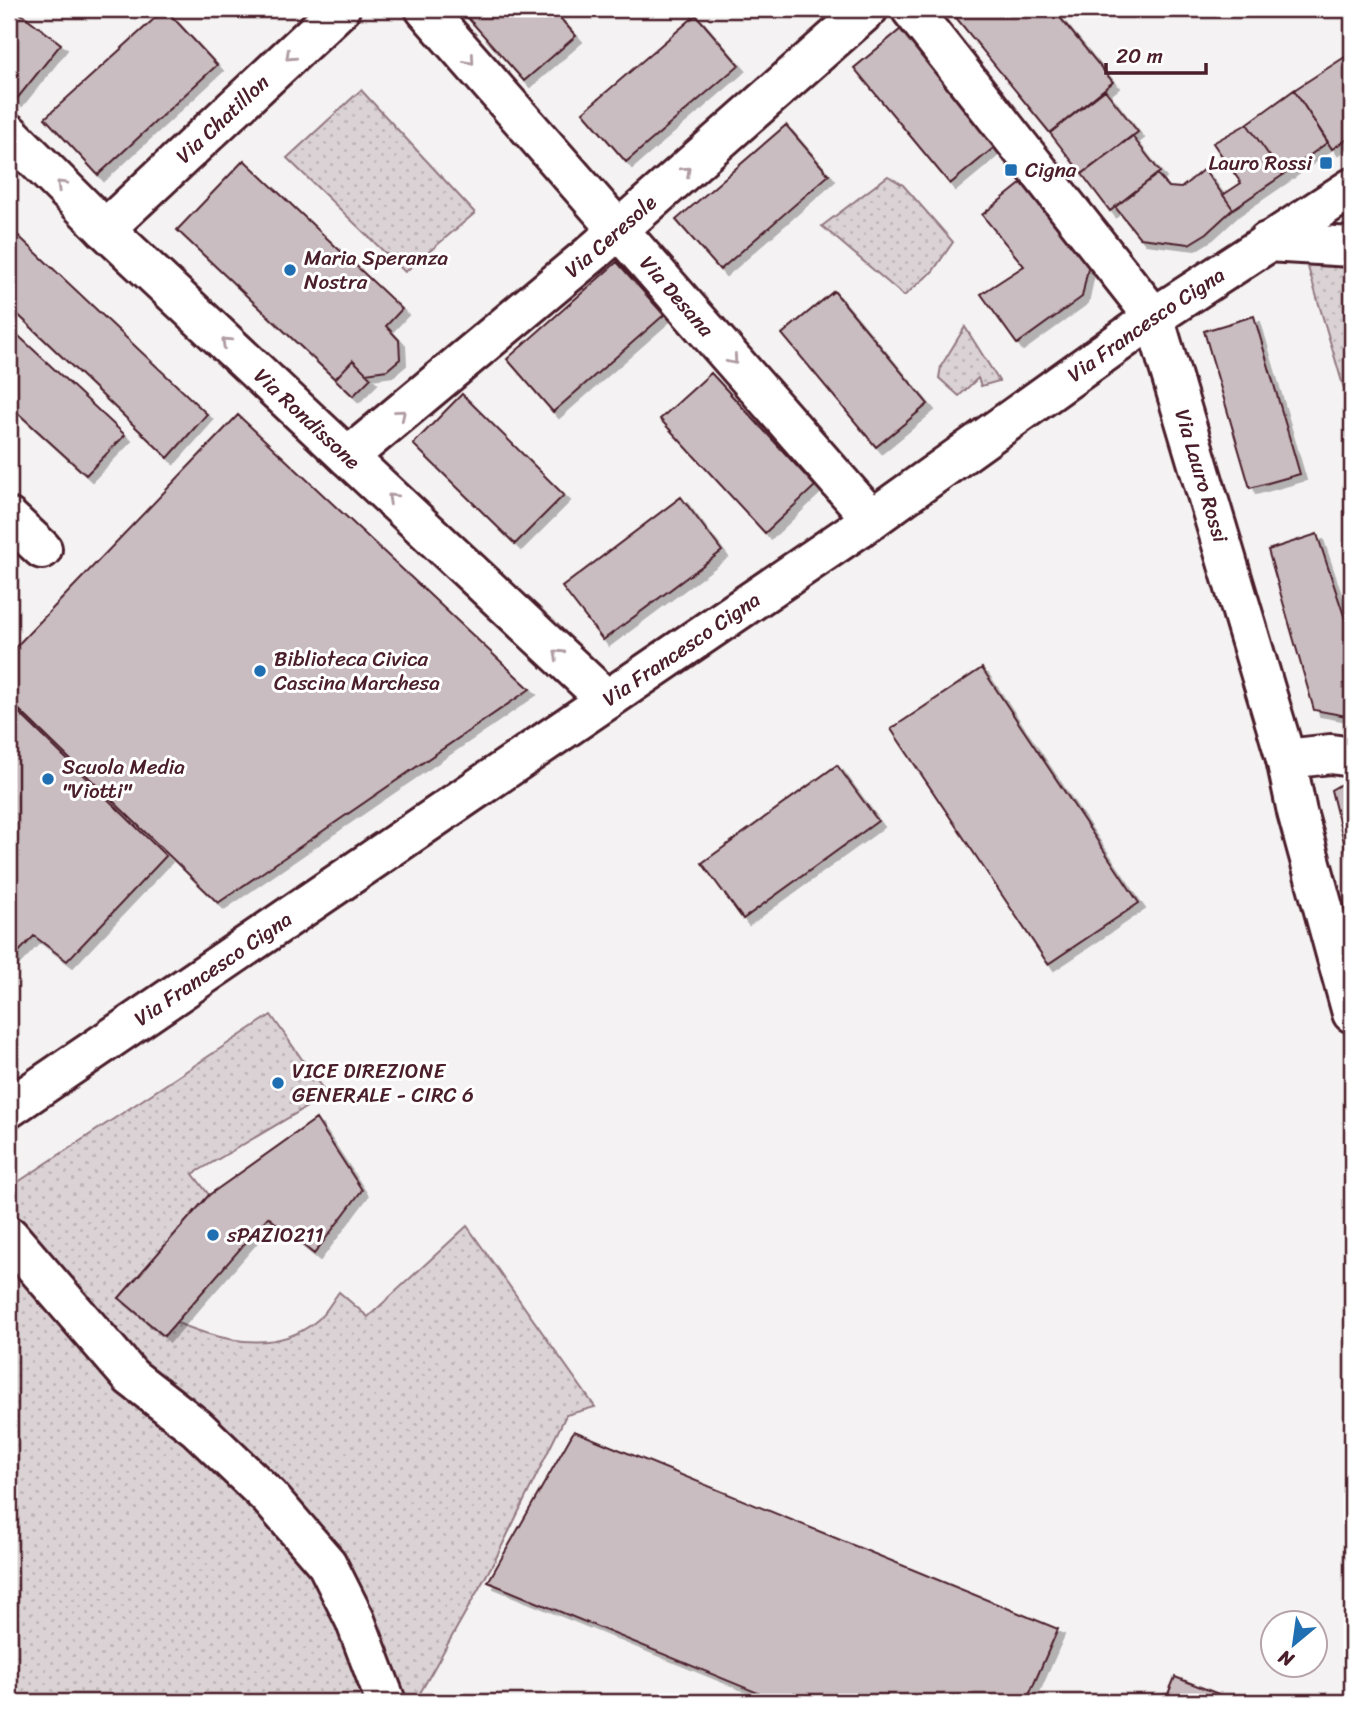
<svg xmlns="http://www.w3.org/2000/svg" width="1361" height="1711" viewBox="0 0 1361 1711" font-family="Sriracha,sans-serif">
	<style>
		.grass { fill: url(#grass-dots); stroke: #927880; stroke-width: 2 }
		.building { fill: #cabdc1; stroke: #4a1f2b; stroke-width: 2; filter: url(#shadow) }
		.lines { fill: none; stroke-linecap: round; stroke-linejoin: round }
		.minor-casing { stroke: #4a1f2b; stroke-width: 44 }
		.minor { stroke: #fff; stroke-width: 38 }
		.oneway { stroke: #ae9aa0 }
		.poi-dot { fill: #1f6fb2; stroke: #fff; stroke-width: 2.5 }
		.labels { text-anchor: middle; dominant-baseline: central; stroke-width: 6; stroke-linejoin: round; paint-order: stroke }
		.street-label { font-size: 21px; fill: #4a1f2b; stroke: #fff }
		.poi-label { font-size: 21px; fill: #4a1f2b; stroke: #fff; text-anchor: start }
	</style>
	<defs>
		<pattern id="grass-dots" width="8" height="8" patternUnits="userSpaceOnUse" patternTransform="scale(1.75)"><rect width="8" height="8" fill="#dbd2d5"/><path d="M2 2h.1M6 6h.1" fill="none" stroke="#bdb4b7" stroke-width="1.8" stroke-linecap="round"/></pattern>
		<filter id="shadow"><feDropShadow dx="6" dy="6" stdDeviation="0" flood-color="#0004"/></filter>
	</defs>
	<rect width="100%" height="100%" fill="#f4f2f2"/>
	<filter id="ink" filterUnits="userSpaceOnUse"><feTurbulence type="fractalNoise" baseFrequency=".0143" numOctaves="2"/><feDisplacementMap in="SourceGraphic" scale="14" xChannelSelector="R" yChannelSelector="G"/><feConvolveMatrix kernelMatrix="1 2 1 2 8 2 1 2 1" color-interpolation-filters="sRGB"/></filter>
	<g filter="url(#ink)">
		<path class="grass" d="M361 90 475 213 405 272 287 158Z
			M888 176 903 185 953 242 933 271 904 296 822 226Z
			M1302 247 1352 251V388L1345 392Z
			M965 327 999 381 981 386 978 378 959 396 939 378 941 366Z
			M271 1015 327 1095 193 1174 209 1195 119 1298C177 1322 257 1368 315 1322 325 1315 332 1301 339 1292L368 1317 467 1226 595 1407 566 1415 495 1560 415 1702H399L363 1605 106 1331 9 1214V1188Z
			M9 1257 289 1538 333 1602 367 1702H9Z"/>
		<path class="building" d="M9 9H15L61 44 16 100 9 94Z
			M165 9 217 65 98 175 45 118Z
			M460 9H552L576 36 524 81Z
			M949 9H1053L1113 82 1050 133Z
			M696 15 739 65 626 162 583 112Z
			M907 24 1003 140 950 184 854 68Z
			M1352 40V56L1346 44Z
			M1351 53 1352 136 1332 149 1294 90Z
			M1105 90 1138 132 1082 174 1050 133Z
			M1294 90 1328 142 1283 175 1247 124Z
			M1247 124 1283 175 1233 209 1223 195 1241 183 1213 143Z
			M786 125 829 175 720 270 676 220Z
			M1132 136 1160 172 1110 211 1082 174Z
			M244 160 402 309 386 326 399 340 400 359 387 370 366 373 353 360 335 379 177 230Z
			M1204 169 1233 209 1207 233 1189 244 1140 238 1115 207 1157 174 1169 187 1181 188Z
			M1029 177 1090 259 1082 297 1017 344 981 294 1024 266 982 215Z
			M9 227 207 414 168 458 9 306Z
			M617 262 664 315 553 412 507 359Z
			M834 291 928 404 876 447 782 334Z
			M1254 316 1300 474 1250 488 1204 331Z
			M9 327 125 435 86 475 9 405Z
			M353 360 371 378 353 396 335 379Z
			M711 373 815 486 765 533 660 419Z
			M462 394 564 495 515 544 413 444Z
			M238 415 530 689 218 903 9 700V654Z
			M681 497 722 551 603 640 562 587Z
			M1317 534 1352 640V717L1314 710 1268 550Z
			M982 668 1139 903 1048 964 891 729Z
			M9 703 166 856 67 961 34 936 9 962Z
			M837 765 878 821 743 919 702 863Z
			M1350 779H1352V873L1331 790Z
			M316 1119 362 1190 314 1254 268 1217 164 1336 119 1298 209 1195Z
			M574 1431 1058 1629 1026 1702H780L488 1582Z
			M1175 1677 1229 1698 1227 1702H1141V1699L1168 1694Z"/>
		<g class="lines">
			<g class="minor-casing">
				<g id="minor">
					<path id="s1" d="M425 9 872 519"/>
					<path id="s2" d="M911 9 1154 317 1286 759 1297 812 1352 1013"/>
					<path id="s3" d="M9 133 105 229 607 700"/>
					<path id="s4" d="M105 229 340 9"/>
					<path d="M1267 242 1352 247"/>
					<path id="s5" d="M348 457 591 254 868 9"/>
					<path d="M9 518 42 549"/>
					<path d="M1286 759 1331 754 1352 757"/>
					<path id="s6" d="M9 1108 872 519 1154 317 1352 188"/>
					<path d="M9 1236 131 1377 197 1428 269 1497 327 1564 355 1620 386 1702"/>
				</g>
			</g>
			<use href="#minor" class="minor"/>
		</g>
		<defs><path id="oneway-chevron" d="M-2-3.5L2.5 0L-2 3.5" fill="none" stroke-width="1.6" stroke-linecap="round" stroke-linejoin="round" transform="scale(1.75)"/></defs>
		<g class="oneway">
			<use href="#oneway-chevron" transform="translate(290 56) rotate(137)"/>
			<use href="#oneway-chevron" transform="translate(470 60) rotate(49)"/>
			<use href="#oneway-chevron" transform="translate(686 171) rotate(-42)"/>
			<use href="#oneway-chevron" transform="translate(61 185) rotate(-135)"/>
			<use href="#oneway-chevron" transform="translate(226 342) rotate(-137)"/>
			<use href="#oneway-chevron" transform="translate(733 360) rotate(49)"/>
			<use href="#oneway-chevron" transform="translate(401 414) rotate(-40)"/>
			<use href="#oneway-chevron" transform="translate(392 498) rotate(-137)"/>
			<use href="#oneway-chevron" transform="translate(558 654) rotate(-137)"/>
		</g>
	</g>
	<g class="poi-dot">
		<rect x="1319" y="156" width="14" height="14" rx="3.5"/>
		<rect x="1004" y="163" width="14" height="14" rx="3.5"/>
		<circle cx="290" cy="270" r="7"/>
		<circle cx="260" cy="671" r="7"/>
		<circle cx="48" cy="779" r="7"/>
		<circle cx="278" cy="1083" r="7"/>
		<circle cx="213" cy="1235" r="7"/>
	</g>
	<g class="labels">
		<g class="street-label">
			<text stroke="none"><textPath href="#s4" startOffset="161">Via Chatillon</textPath></text>
			<text stroke="none"><textPath href="#s5" startOffset="343">Via Ceresole</textPath></text>
			<text stroke="none"><textPath href="#s1" startOffset="382">Via Desana</textPath></text>
			<text stroke="none"><textPath href="#s6" startOffset="1381">Via Francesco Cigna</textPath></text>
			<text stroke="none"><textPath href="#s3" startOffset="413">Via Rondissone</textPath></text>
			<text stroke="none"><textPath href="#s2" startOffset="558">Via Lauro Rossi</textPath></text>
			<text stroke="none"><textPath href="#s6" startOffset="814">Via Francesco Cigna</textPath></text>
			<text stroke="none"><textPath href="#s6" startOffset="247">Via Francesco Cigna</textPath></text>
		</g>
		<g class="poi-label">
			<text x="1312" y="163" text-anchor="end">Lauro Rossi</text>
			<text x="1025" y="170">Cigna</text>
			<text x="304" y="258">Maria Speranza<tspan x="304" dy="24">Nostra</tspan></text>
			<text x="274" y="659">Biblioteca Civica<tspan x="274" dy="24">Cascina Marchesa</tspan></text>
			<text x="62" y="767">Scuola Media<tspan x="62" dy="24">"Viotti"</tspan></text>
			<text x="292" y="1071">VICE DIREZIONE<tspan x="292" dy="24">GENERALE - CIRC 6</tspan></text>
			<text x="227" y="1235">sPAZIO211</text>
		</g>
	</g>
	<rect width="1361" height="1711" fill="none" stroke="#fff" stroke-width="35"/>
	<rect x="18" y="18" width="1326" height="1676" fill="none" stroke="#4a1f2b" stroke-width="2.5" filter="url(#ink)"/>
	<g transform="translate(1294 1644) rotate(209)"><circle r="33" fill="#ffffff" stroke="#b7a5aa" stroke-width="2"/>
	<path d="M0-5L12 26L0 18L-12 26Z" fill="#1f6fb2"/>
	<text y="-10" font-size="19" font-weight="bold" text-anchor="middle" fill="#4a1f2b">N</text>
	</g>
	<path d="M1106 63v10h100v-10" fill="none" stroke="#4a1f2b" stroke-width="3.5"/>
	<text x="1116" y="63" font-size="21" fill="#4a1f2b" stroke="#ffffff" stroke-width="5" paint-order="stroke">20 m</text>
</svg>
